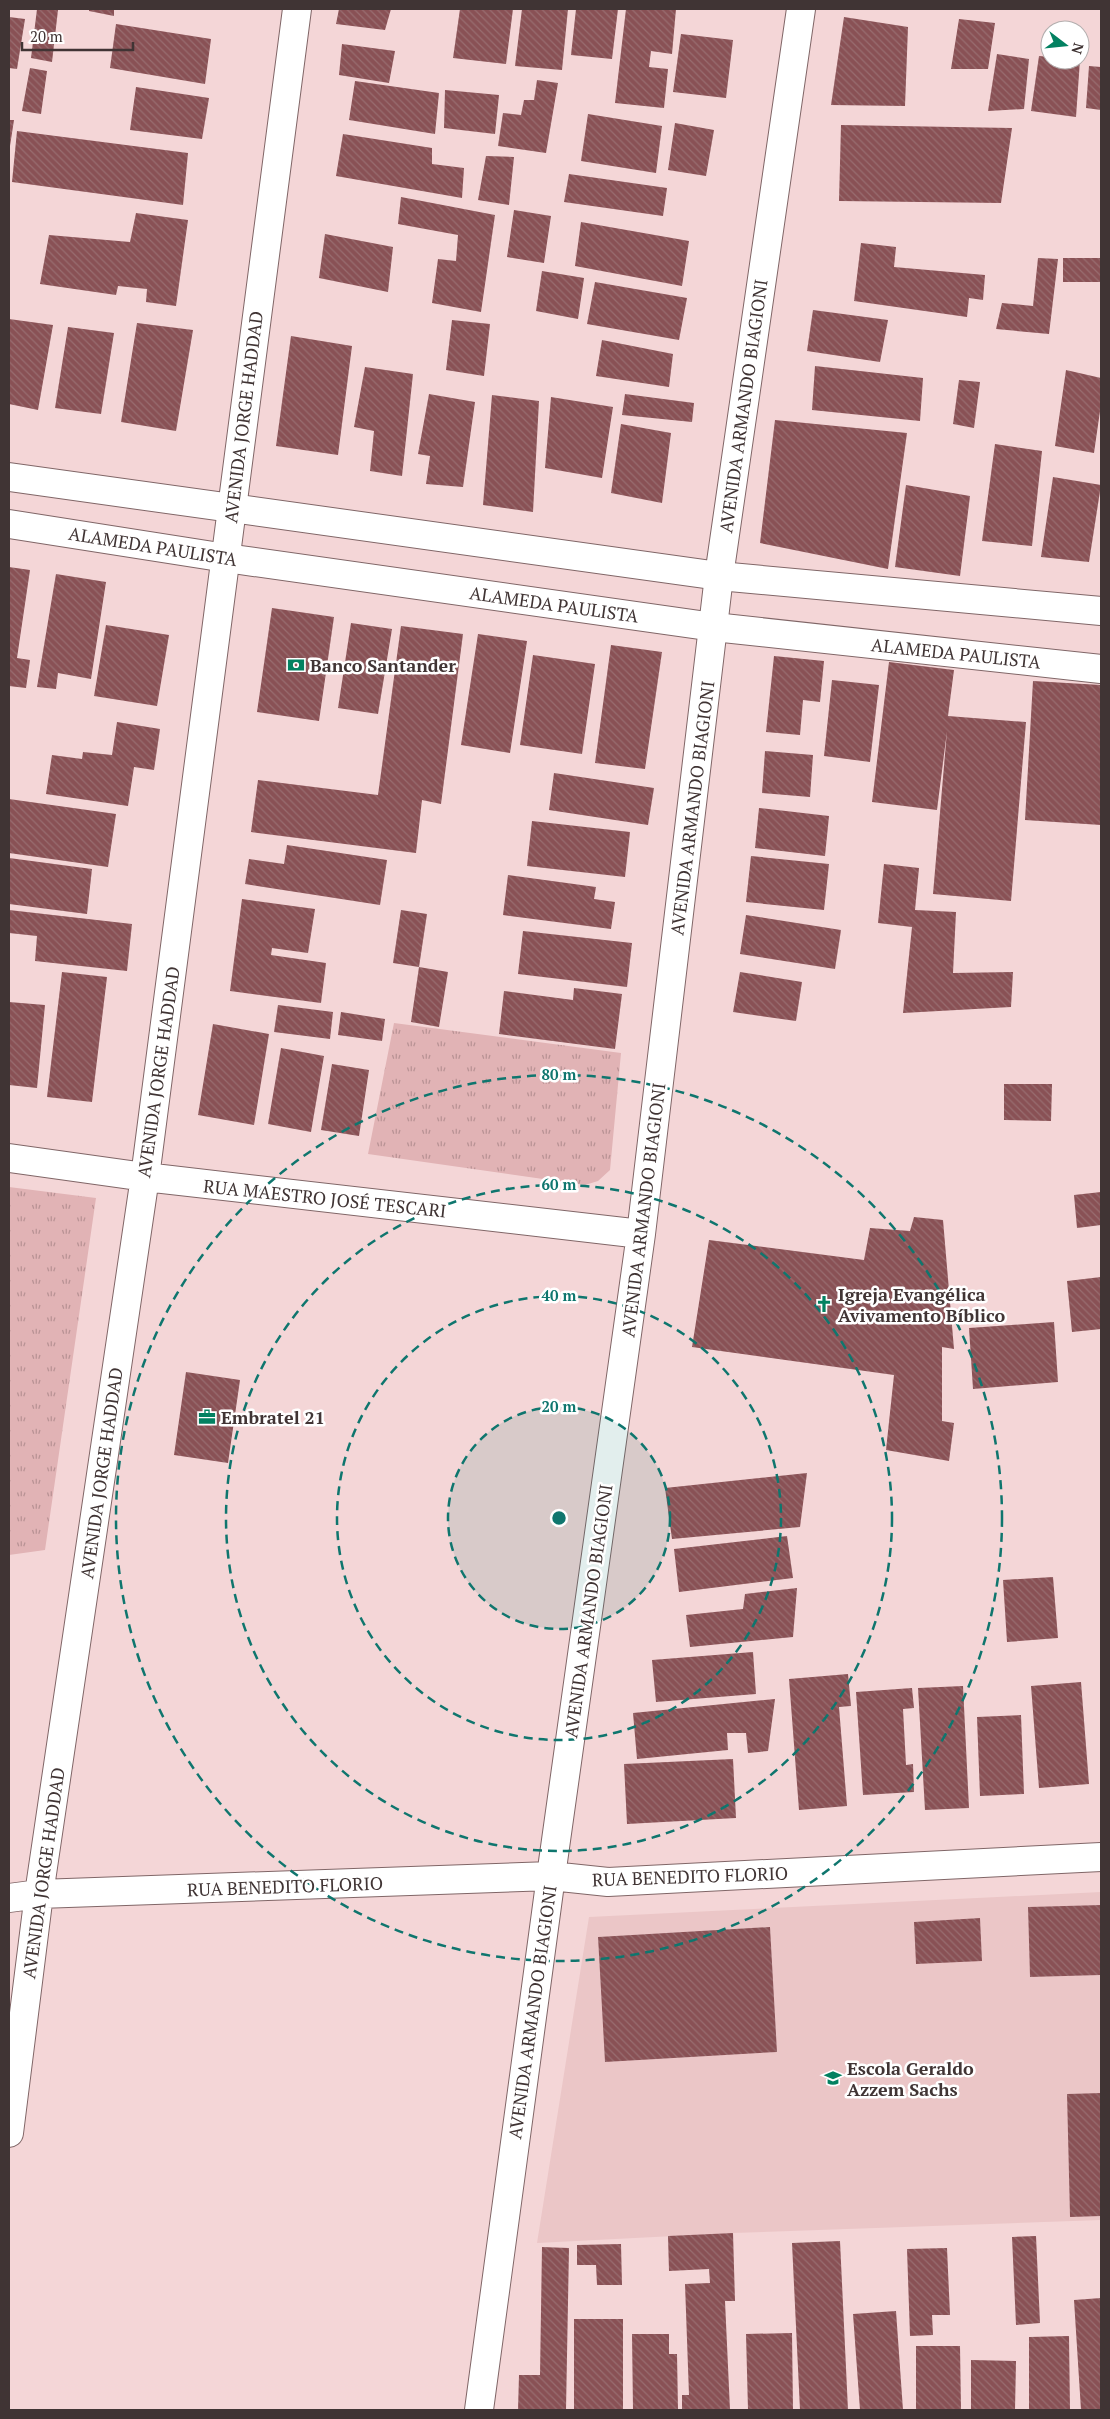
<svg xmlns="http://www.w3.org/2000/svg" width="1110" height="2419" viewBox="0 0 1110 2419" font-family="'PT Serif',serif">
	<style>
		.built { fill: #ebc6c7; fill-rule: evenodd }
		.grass { fill: url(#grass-tufts) }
		.building { fill: url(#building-back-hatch) }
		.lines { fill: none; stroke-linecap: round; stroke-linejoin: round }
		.street-casing { stroke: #806667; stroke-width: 30 }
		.secondary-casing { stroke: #806667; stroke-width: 30 }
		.street { stroke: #fff; stroke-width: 28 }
		.secondary { stroke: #fff; stroke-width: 28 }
		.ring { fill: none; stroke: #0f766e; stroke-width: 2.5; stroke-dasharray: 9 6 }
		.labels { text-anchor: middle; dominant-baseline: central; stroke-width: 5; stroke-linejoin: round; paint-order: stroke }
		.street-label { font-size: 18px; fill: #403434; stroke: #fff }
		.poi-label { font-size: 18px; font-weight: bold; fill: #403434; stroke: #fff; text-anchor: start }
		.centre { fill: #0f766e; stroke: #fff; stroke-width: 2.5 }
		.ring-label { font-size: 15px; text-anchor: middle; font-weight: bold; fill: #0f766e; stroke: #fff; stroke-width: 5; stroke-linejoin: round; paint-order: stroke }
	</style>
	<defs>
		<pattern id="grass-tufts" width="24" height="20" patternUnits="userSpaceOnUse" patternTransform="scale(1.25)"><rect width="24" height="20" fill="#e1b3b5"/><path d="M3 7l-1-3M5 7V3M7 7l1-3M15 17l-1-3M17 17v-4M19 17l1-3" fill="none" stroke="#b89294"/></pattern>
		<pattern id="building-back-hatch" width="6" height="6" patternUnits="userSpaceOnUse" patternTransform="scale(1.25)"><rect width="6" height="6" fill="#895155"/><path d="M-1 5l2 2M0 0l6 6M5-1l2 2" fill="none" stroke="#986d70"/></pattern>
	</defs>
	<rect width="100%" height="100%" fill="#f4d6d7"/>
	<path class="built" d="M1101 1892V1905L1028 1907 1030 1977 1101 1975V2093L1067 2094 1070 2216H1101V2220L733 2233 537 2243 589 1917ZM980 1918 982 1960 916 1964 914 1922ZM770 1927 777 2052 605 2062 598 1937Z"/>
	<path class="grass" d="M394 1023 621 1053 610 1170 598 1181 585 1185 368 1154Z
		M9 1187 96 1198 45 1550 9 1555Z"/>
	<path class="building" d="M37 9 58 10 52 62 31 58Z
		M89 9H114V16L89 11Z
		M339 9H391L385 30 336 24Z
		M460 9H513L506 64 453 58Z
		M522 9H568L562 70 515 66Z
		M576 9H618L612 59 571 55Z
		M626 9H676L672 54 651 51 649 67 668 69 664 108 615 103Z
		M9 17 25 19 17 69 9 68Z
		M844 17 908 27 905 106 831 105Z
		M959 19 995 23 988 69H951Z
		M116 24 211 39 205 84 110 68Z
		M681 34 733 40 726 98 673 92Z
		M342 44 395 51 389 83 339 75Z
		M997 54 1029 59 1024 109 988 111Z
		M1039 56 1050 57V60H1080L1076 117 1031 111Z
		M1089 66 1101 67V110L1086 108Z
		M30 68 47 71 41 114 22 111Z
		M537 80 558 83 546 153 498 146 503 113 521 115 524 100H534Z
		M355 81 439 93 435 134 349 120Z
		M136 87 209 98 202 139 130 130Z
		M445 90 499 95 495 134 444 128Z
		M588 114 662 126 656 173 581 161Z
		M9 120H14L10 146H9Z
		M675 123 714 130 706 176 668 170Z
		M841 125 1012 128 1001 203 839 201Z
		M17 131 188 153 183 205 12 182Z
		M343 134 432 148V164L464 168 462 198 336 176Z
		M486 156 514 157 509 205 478 200Z
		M569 174 667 188 663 216 564 202Z
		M401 197 495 215 481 312 432 303 438 259 456 261 458 235 398 224Z
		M514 210 551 216 544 263 507 257Z
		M136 213 188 220 176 306 146 302 147 289 118 286 116 295 40 284 49 235 130 242Z
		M581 222 689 241 682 286 575 266Z
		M325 234 393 247 388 292 319 278Z
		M861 243 896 247 894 267 985 275 983 300 969 298 967 317 854 301Z
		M1038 258 1058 259 1049 334 996 329 1002 303 1033 306Z
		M1063 258H1101V282H1063Z
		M542 271 584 278 578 319 536 311Z
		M595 282 687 298 679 340 587 324Z
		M813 310 888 320 880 362 807 351Z
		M9 319 53 325 38 410 9 404Z
		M452 320 490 324 484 376 446 370Z
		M137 323 193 330 176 431 121 422Z
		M68 327 114 333 101 414 55 408Z
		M291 336 352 346 338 455 276 446Z
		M602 340 673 354 669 387 596 376Z
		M815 366 923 378 920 421 812 410Z
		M365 367 413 374 402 476 370 471 374 431 354 427Z
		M1066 370 1101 378V404L1094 453 1055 446Z
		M959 380 980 382 974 428 953 424Z
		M429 394 475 402 463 487 426 484 430 456 418 454Z
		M625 394 694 403 692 422 622 415Z
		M492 395 539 401 533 512 483 505Z
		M551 397 613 407 602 478 545 468Z
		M775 420 907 433 888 569 760 543Z
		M621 424 671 433 662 503 611 493Z
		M995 444 1042 451 1032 546 982 541Z
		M1053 477 1101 485 1089 562 1041 557Z
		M906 485 970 496 960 576 895 567Z
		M9 567 30 570 17 658 30 660 26 688 9 686Z
		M56 574 106 582 91 679 58 673 56 689 37 687Z
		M272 608 334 617 319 721 257 712Z
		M351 623 392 629 378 714 338 708Z
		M106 625 169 635 157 706 94 696Z
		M401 626 463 634 441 804 422 800 416 853 251 832 258 780 378 795Z
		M478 634 527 641 510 753 461 745Z
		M611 645 662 652 645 769 595 763Z
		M533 655 595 664 582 754 520 745Z
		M774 656 824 661 820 702 803 700 800 735 766 732Z
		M889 662 954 670 948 716 1026 722 1011 901 933 894 947 731 937 810 872 802Z
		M832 680 879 685 870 762 824 756Z
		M1033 681 1101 685V825L1025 820Z
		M117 722 160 729 154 770 134 767 128 806 46 794 52 755 82 759 83 752 112 755Z
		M765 751 813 755 810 797 762 793Z
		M554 773 654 788 648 825 549 810Z
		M9 799 116 814 108 867 9 853Z
		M759 808 829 816 825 856 755 848Z
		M532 821 630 832 625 877 527 866Z
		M287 845 387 860 380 905 245 884 249 859 284 864Z
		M751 856 829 864 824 910 746 902Z
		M9 858 92 869 87 914 9 904Z
		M884 864 919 868 915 910 956 912 953 973 1013 972 1011 1007 903 1013 912 927 878 923Z
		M508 875 596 887 594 899 615 902 611 929 503 915Z
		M242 899 315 909 308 953 272 948 271 955 326 963 321 1003 230 991Z
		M9 910 132 924 127 971 35 961 37 936 9 933Z
		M401 910 427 914 419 967 448 972 439 1027 411 1022 419 967 393 963Z
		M746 915 841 930 835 969 740 954Z
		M523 931 632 943 627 987 518 974Z
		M62 972 107 977 92 1102 47 1097Z
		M740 972 802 982 796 1021 733 1012Z
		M574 988 622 994 615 1049 499 1034 504 991 573 1000Z
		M9 1002 45 1005 37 1088 9 1085Z
		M278 1005 333 1012 330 1039 274 1032Z
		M341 1012 385 1019 382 1041 338 1035Z
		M213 1024 269 1034 254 1125 198 1115Z
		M281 1048 324 1056 311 1132 268 1124Z
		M332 1064 369 1070 359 1136 321 1130Z
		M1004 1084H1052L1051 1121 1004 1120Z
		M1101 1192V1225L1077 1228 1074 1195Z
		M914 1217 943 1220 954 1349 942 1347V1421L954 1423 949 1461 886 1450 894 1375 692 1347 709 1240 864 1260 870 1228 910 1231Z
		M1101 1277V1329L1072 1332 1067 1281Z
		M1054 1322 1058 1382 973 1389 969 1328Z
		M186 1372 240 1380 228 1463 174 1455Z
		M807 1473 800 1527 672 1539 665 1488Z
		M787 1536 793 1578 679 1592 674 1549Z
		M1053 1577 1058 1638 1007 1642 1003 1580Z
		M797 1588 793 1637 690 1647 686 1615 743 1609 745 1594Z
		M753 1652 756 1694 656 1702 652 1660Z
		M848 1674 851 1706 839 1707 847 1806 799 1810 789 1679Z
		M1081 1682 1089 1784 1039 1788 1031 1686Z
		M963 1686 969 1808 925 1810 918 1688Z
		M912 1688 914 1708 903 1709 906 1765 913 1764 914 1792 863 1795 856 1692Z
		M775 1699 768 1751 748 1753 746 1733H727L728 1750 637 1759 633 1713Z
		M1021 1715 1024 1794 980 1796 977 1717Z
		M733 1759 736 1818 627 1824 624 1764Z
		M1101 1905V1975L1030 1977 1028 1907Z
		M980 1918 982 1961 916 1964 914 1922Z
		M770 1927 777 2052 605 2062 598 1937Z
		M1101 2093V2216L1070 2217 1067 2094Z
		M733 2233 735 2301H725L730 2410H682V2395H689L685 2284 710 2283 709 2269 669 2271 668 2236Z
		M1036 2236 1040 2323 1016 2325 1012 2237Z
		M840 2241 848 2410H800L792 2243Z
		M621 2244 622 2285H597L596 2265H577V2245Z
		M542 2247 569 2248 566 2410H518L519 2375H540Z
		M947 2248 950 2315H932L933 2335 910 2336 907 2249Z
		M1101 2298V2410H1081L1074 2300Z
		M896 2311 903 2410H860L853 2314Z
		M574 2319H623V2410H574Z
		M792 2333 793 2410H748L746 2334Z
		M632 2334H669V2354H677L678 2410H633Z
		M1069 2336 1070 2410H1029V2337Z
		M916 2346H960L961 2410H916Z
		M971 2360 1016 2361 1015 2410H971Z"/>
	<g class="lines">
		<g class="street-casing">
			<path id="street" d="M9 1158 145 1177 641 1234
				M9 1898 39 1894 551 1876 608 1882 1101 1857
				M9 2133 39 1894 145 1177 297 9
				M479 2410 551 1876 641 1234 719 576 801 9"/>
		</g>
		<g class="secondary-casing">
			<path id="secondary" d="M9 477 719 576 1101 611
				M9 524 226 558 714 627 1101 669"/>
		</g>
		<use href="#street" class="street"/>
		<use href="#secondary" class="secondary"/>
	</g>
	<circle cx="559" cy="1518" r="111" fill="#0f766e" fill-opacity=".12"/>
	<g class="ring">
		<circle cx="559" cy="1518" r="111"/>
		<circle cx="559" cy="1518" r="222"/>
		<circle cx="559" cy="1518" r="333"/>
		<circle cx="559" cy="1518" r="443"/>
	</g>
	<defs>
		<g id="bank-bare" transform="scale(1.35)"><path d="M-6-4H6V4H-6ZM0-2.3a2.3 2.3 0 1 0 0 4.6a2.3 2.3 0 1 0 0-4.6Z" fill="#038161" stroke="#fff" stroke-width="2.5" paint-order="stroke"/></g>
		<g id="church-bare" transform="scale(1.35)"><path d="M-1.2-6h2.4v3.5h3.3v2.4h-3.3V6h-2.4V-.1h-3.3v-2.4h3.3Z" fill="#038161" stroke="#fff" stroke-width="2.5" paint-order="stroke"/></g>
		<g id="office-bare" transform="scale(1.35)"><path d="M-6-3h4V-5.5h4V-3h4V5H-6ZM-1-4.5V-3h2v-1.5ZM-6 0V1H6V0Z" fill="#038161" stroke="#fff" stroke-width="2.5" paint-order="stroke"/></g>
		<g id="school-bare" transform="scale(1.35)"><path d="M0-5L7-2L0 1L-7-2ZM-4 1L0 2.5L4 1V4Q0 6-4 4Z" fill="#038161" stroke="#fff" stroke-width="2.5" paint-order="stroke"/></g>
	</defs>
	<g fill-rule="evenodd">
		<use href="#bank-bare" x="296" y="665"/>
		<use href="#church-bare" x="824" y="1304"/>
		<use href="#office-bare" x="207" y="1417"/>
		<use href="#school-bare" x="833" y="2078"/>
	</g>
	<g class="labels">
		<g class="street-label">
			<text transform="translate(743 406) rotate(-82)">AVENIDA ARMANDO BIAGIONI</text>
			<text transform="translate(243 417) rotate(-83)">AVENIDA JORGE HADDAD</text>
			<text transform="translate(153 546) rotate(9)">ALAMEDA PAULISTA</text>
			<text transform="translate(554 604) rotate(8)">ALAMEDA PAULISTA</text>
			<text transform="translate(956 653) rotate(6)">ALAMEDA PAULISTA</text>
			<text transform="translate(692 808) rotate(-83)">AVENIDA ARMANDO BIAGIONI</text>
			<text transform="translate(158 1072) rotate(-82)">AVENIDA JORGE HADDAD</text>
			<text transform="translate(325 1198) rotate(6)">RUA MAESTRO JOSÉ TESCARI</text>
			<text transform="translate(643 1210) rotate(-83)">AVENIDA ARMANDO BIAGIONI</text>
			<text transform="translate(101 1473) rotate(-82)">AVENIDA JORGE HADDAD</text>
			<text transform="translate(588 1611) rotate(-82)">AVENIDA ARMANDO BIAGIONI</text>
			<text transform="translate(43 1873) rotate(-82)">AVENIDA JORGE HADDAD</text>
			<text transform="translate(690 1876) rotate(-2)">RUA BENEDITO FLORIO</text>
			<text transform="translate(285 1886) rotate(-2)">RUA BENEDITO FLORIO</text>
			<text transform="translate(532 2012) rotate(-82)">AVENIDA ARMANDO BIAGIONI</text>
		</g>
		<g class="poi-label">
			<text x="310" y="665">Banco Santander</text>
			<text x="838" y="1294">Igreja Evangélica<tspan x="838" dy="21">Avivamento Bíblico</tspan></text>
			<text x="221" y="1417">Embratel 21</text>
			<text x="847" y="2068">Escola Geraldo<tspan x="847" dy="21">Azzem Sachs</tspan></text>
		</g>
	</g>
	<circle cx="559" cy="1518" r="8" class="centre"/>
	<g class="ring-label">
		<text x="559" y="1080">80 m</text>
		<text x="559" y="1190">60 m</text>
		<text x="559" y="1301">40 m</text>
		<text x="559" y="1412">20 m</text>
	</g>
	<rect width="1110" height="2419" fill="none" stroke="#403434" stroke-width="20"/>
	<g transform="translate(1065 45) rotate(106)"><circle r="24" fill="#ffffff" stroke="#b3aeae"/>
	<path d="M0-4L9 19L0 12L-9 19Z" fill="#038161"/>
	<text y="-8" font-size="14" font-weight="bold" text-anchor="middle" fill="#403434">N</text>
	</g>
	<path d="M22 42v8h111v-8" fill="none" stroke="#403434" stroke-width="2.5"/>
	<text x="30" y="42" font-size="15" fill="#403434" stroke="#ffffff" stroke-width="4" paint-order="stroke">20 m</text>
</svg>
